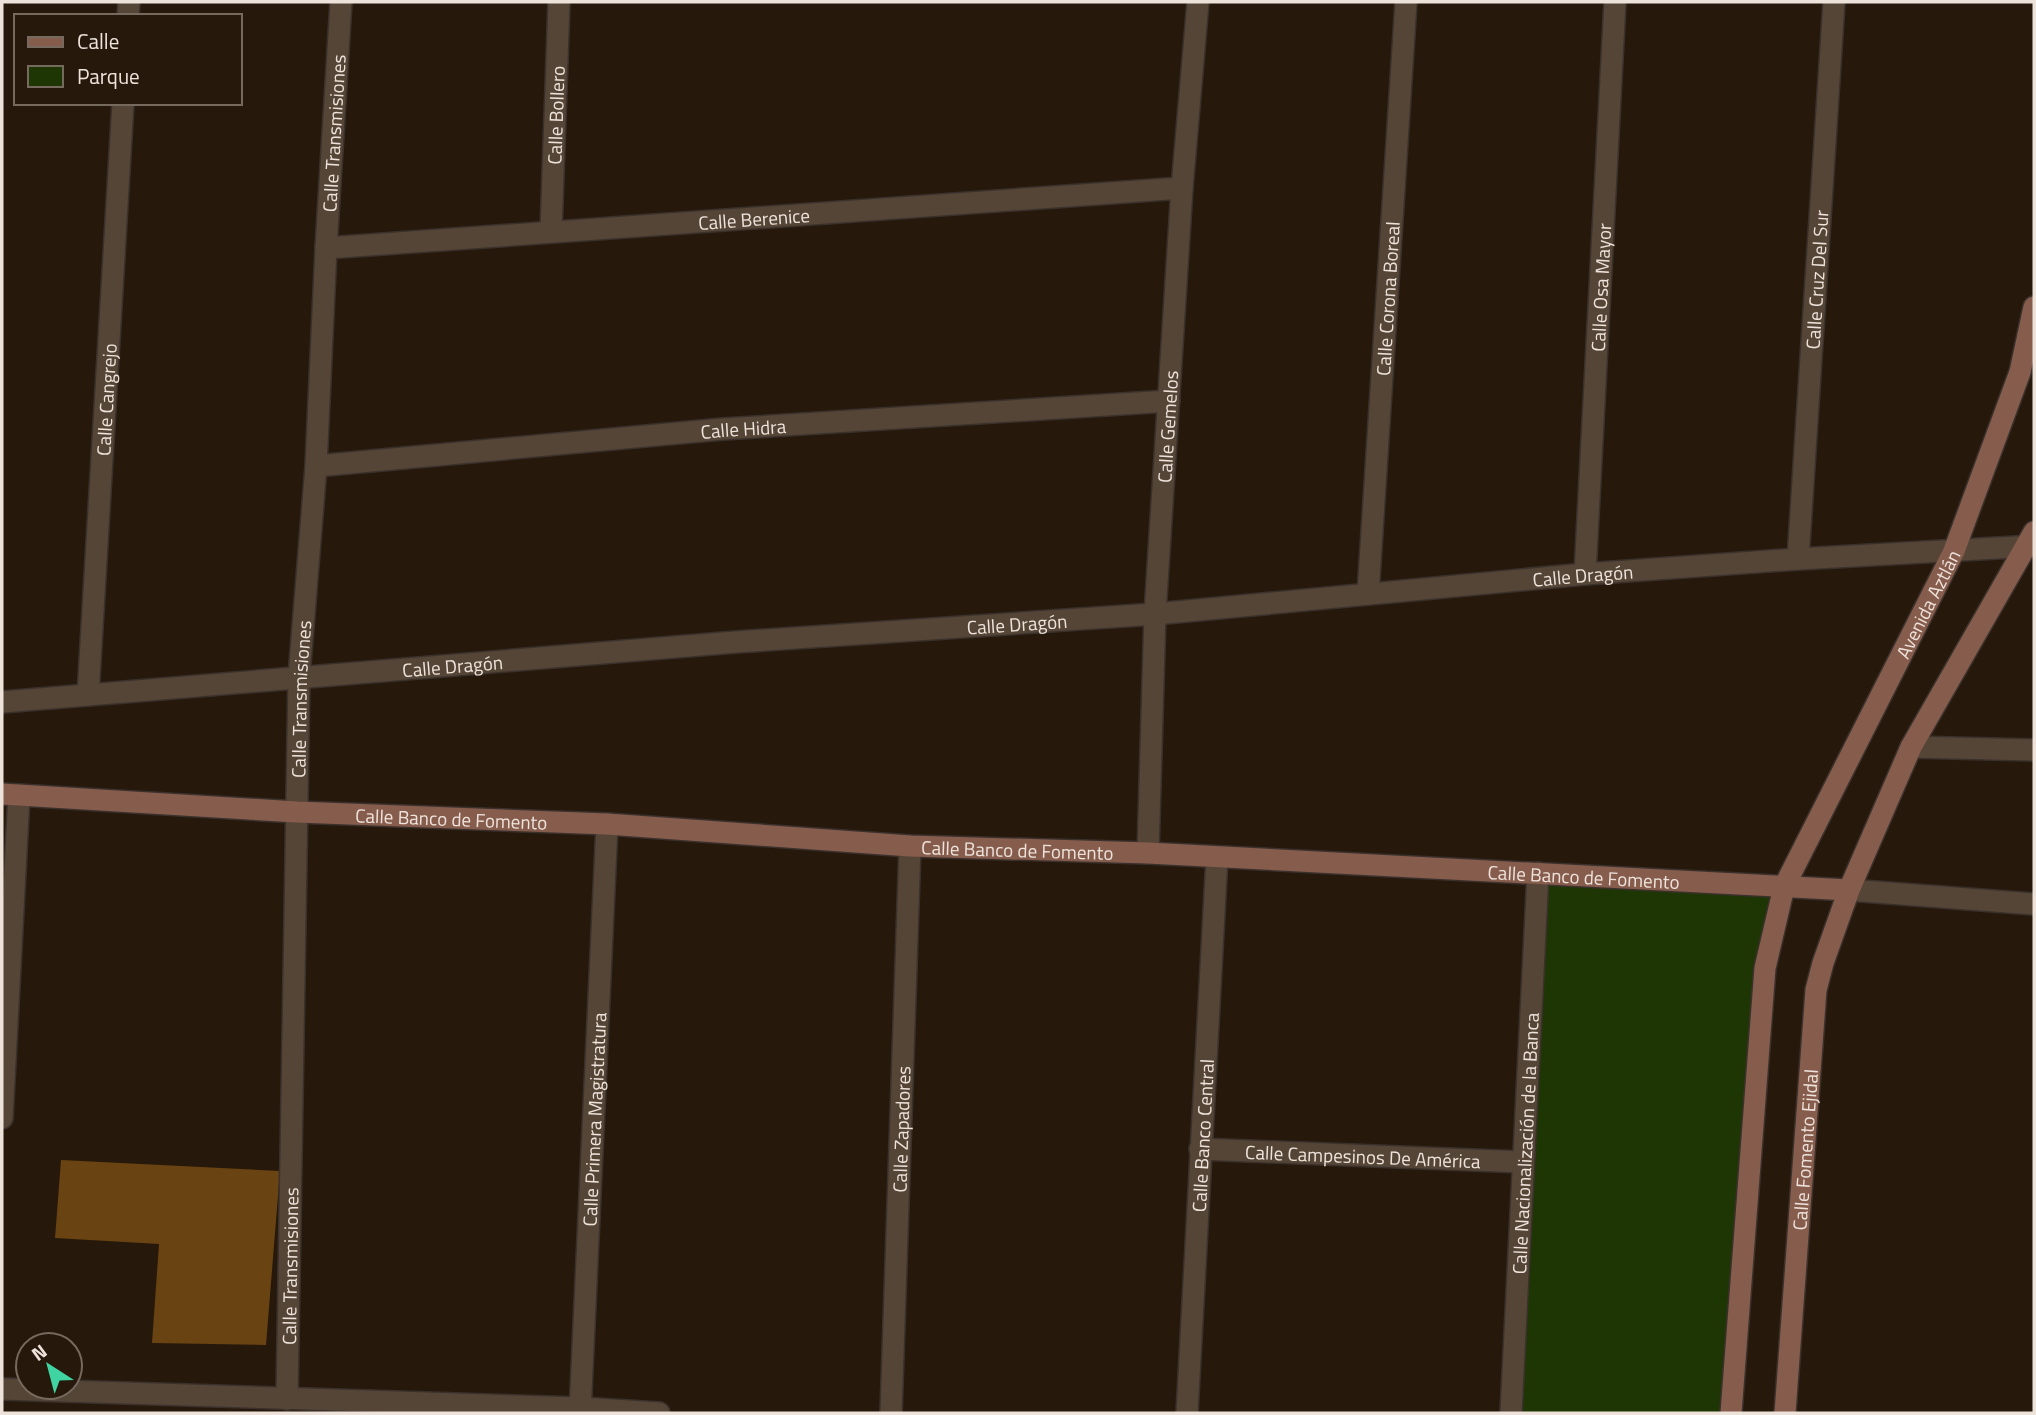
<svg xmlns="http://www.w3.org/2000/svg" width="2036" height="1415" viewBox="0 0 2036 1415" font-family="'Titillium Web',sans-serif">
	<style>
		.green { fill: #1e3604 }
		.building { fill: #694312 }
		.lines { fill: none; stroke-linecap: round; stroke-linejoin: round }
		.street-casing { stroke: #3b312c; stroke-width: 24 }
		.secondary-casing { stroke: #3b312c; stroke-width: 24 }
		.street { stroke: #554536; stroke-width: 21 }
		.secondary { stroke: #865c4d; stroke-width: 21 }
		.labels { text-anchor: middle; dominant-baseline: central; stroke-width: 7; stroke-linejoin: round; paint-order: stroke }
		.street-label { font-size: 19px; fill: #eee3db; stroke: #26180b }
	</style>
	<rect width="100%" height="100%" fill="#26180b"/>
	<path class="green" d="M1538 873 1784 887 1765 968 1731 1413H1511Z"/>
	<path class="building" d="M61 1160 280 1171 266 1345 152 1343 159 1244 55 1238Z"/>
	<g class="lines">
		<g class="street-casing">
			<g id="street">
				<path d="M128 16 129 2"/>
				<path id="s1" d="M551 231 559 2"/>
				<path id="s2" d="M326 248 1182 188"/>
				<path id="s3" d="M316 466 723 429 1169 401"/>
				<path id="s4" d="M1798 559 1834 2"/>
				<path id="s5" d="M1585 574 1615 2"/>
				<path id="s6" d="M1368 594 1406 2"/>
				<path id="s7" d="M88 695 123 103"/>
				<path id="s8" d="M2 702 736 642 1155 614 1585 574 1798 559 2034 546"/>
				<path d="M1911 747 2034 750"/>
				<path id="s9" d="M1148 853 1155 614 1182 188 1198 2"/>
				<path d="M1849 890 2034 904"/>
				<path d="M2 1118 19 795"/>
				<path id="s10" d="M1200 1149 1523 1162"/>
				<path d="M2 1389 580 1408 659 1413"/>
				<path id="s11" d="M287 1399 299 676 316 466 326 248 341 2"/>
				<path id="s12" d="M580 1413 607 824"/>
				<path id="s13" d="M891 1413 910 846"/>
				<path id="s14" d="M1187 1413 1217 857"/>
				<path id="s15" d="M1511 1413 1538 873"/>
			</g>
		</g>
		<g class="secondary-casing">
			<g id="secondary">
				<path id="s16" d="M2 794 297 812 607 824 910 846 1148 853 1849 890"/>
				<path id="s17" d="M1731 1413 1765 968 1784 887 1954 551 2020 372 2034 307"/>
				<path id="s18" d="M1785 1413 1816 990 1823 963 1849 890 1911 747 2034 532"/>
			</g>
		</g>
		<use href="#street" class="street"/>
		<use href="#secondary" class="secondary"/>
	</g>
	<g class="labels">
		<g class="street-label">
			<text stroke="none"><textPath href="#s1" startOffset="116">Calle Bollero</textPath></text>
			<text stroke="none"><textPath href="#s11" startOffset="1267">Calle Transmisiones</textPath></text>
			<text stroke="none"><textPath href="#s2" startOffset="429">Calle Berenice</textPath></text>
			<text stroke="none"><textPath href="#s4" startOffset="280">Calle Cruz Del Sur</textPath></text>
			<text stroke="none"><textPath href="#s5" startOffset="287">Calle Osa Mayor</textPath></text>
			<text stroke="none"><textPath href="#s6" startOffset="296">Calle Corona Boreal</textPath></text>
			<text stroke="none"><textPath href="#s7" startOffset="296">Calle Cangrejo</textPath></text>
			<text stroke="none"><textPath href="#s9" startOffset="427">Calle Gemelos</textPath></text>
			<text stroke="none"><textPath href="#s3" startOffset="429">Calle Hidra</textPath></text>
			<text stroke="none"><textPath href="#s8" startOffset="1586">Calle Dragón</textPath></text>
			<text stroke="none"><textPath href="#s17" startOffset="847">Avenida Aztlán</textPath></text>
			<text stroke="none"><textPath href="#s8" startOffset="1018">Calle Dragón</textPath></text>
			<text stroke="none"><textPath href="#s8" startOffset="452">Calle Dragón</textPath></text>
			<text stroke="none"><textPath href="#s11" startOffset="700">Calle Transmisiones</textPath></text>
			<text stroke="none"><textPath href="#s16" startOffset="450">Calle Banco de Fomento</textPath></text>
			<text stroke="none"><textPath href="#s16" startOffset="1017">Calle Banco de Fomento</textPath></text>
			<text stroke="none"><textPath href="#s16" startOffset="1584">Calle Banco de Fomento</textPath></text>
			<text stroke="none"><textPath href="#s12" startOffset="294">Calle Primera Magistratura</textPath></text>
			<text stroke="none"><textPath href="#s13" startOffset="284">Calle Zapadores</textPath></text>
			<text stroke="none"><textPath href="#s14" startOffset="278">Calle Banco Central</textPath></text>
			<text stroke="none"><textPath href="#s15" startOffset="270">Calle Nacionalización de la Banca</textPath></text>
			<text stroke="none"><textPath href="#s18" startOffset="264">Calle Fomento Ejidal</textPath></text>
			<text stroke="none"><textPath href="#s10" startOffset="163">Calle Campesinos De América</textPath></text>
			<text stroke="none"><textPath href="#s11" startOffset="133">Calle Transmisiones</textPath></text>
		</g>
	</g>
	<rect width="2036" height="1415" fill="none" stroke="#eee3db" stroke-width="7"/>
	<rect x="14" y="14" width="228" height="91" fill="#26180b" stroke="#76695e" stroke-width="2"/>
	<rect x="28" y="37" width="35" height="10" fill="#865c4d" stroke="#76695e" stroke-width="2"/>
	<text x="77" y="49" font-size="21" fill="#eee3db">Calle</text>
	<rect x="28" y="66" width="35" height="21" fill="#1e3604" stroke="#76695e" stroke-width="2"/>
	<text x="77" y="84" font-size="21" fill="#eee3db">Parque</text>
	<g transform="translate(49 1366) rotate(324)"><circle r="33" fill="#26180b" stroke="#76695e" stroke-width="2"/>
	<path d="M0-5L12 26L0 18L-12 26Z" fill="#40d4a2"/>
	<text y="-10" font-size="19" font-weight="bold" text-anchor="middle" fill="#eee3db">N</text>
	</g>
</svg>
